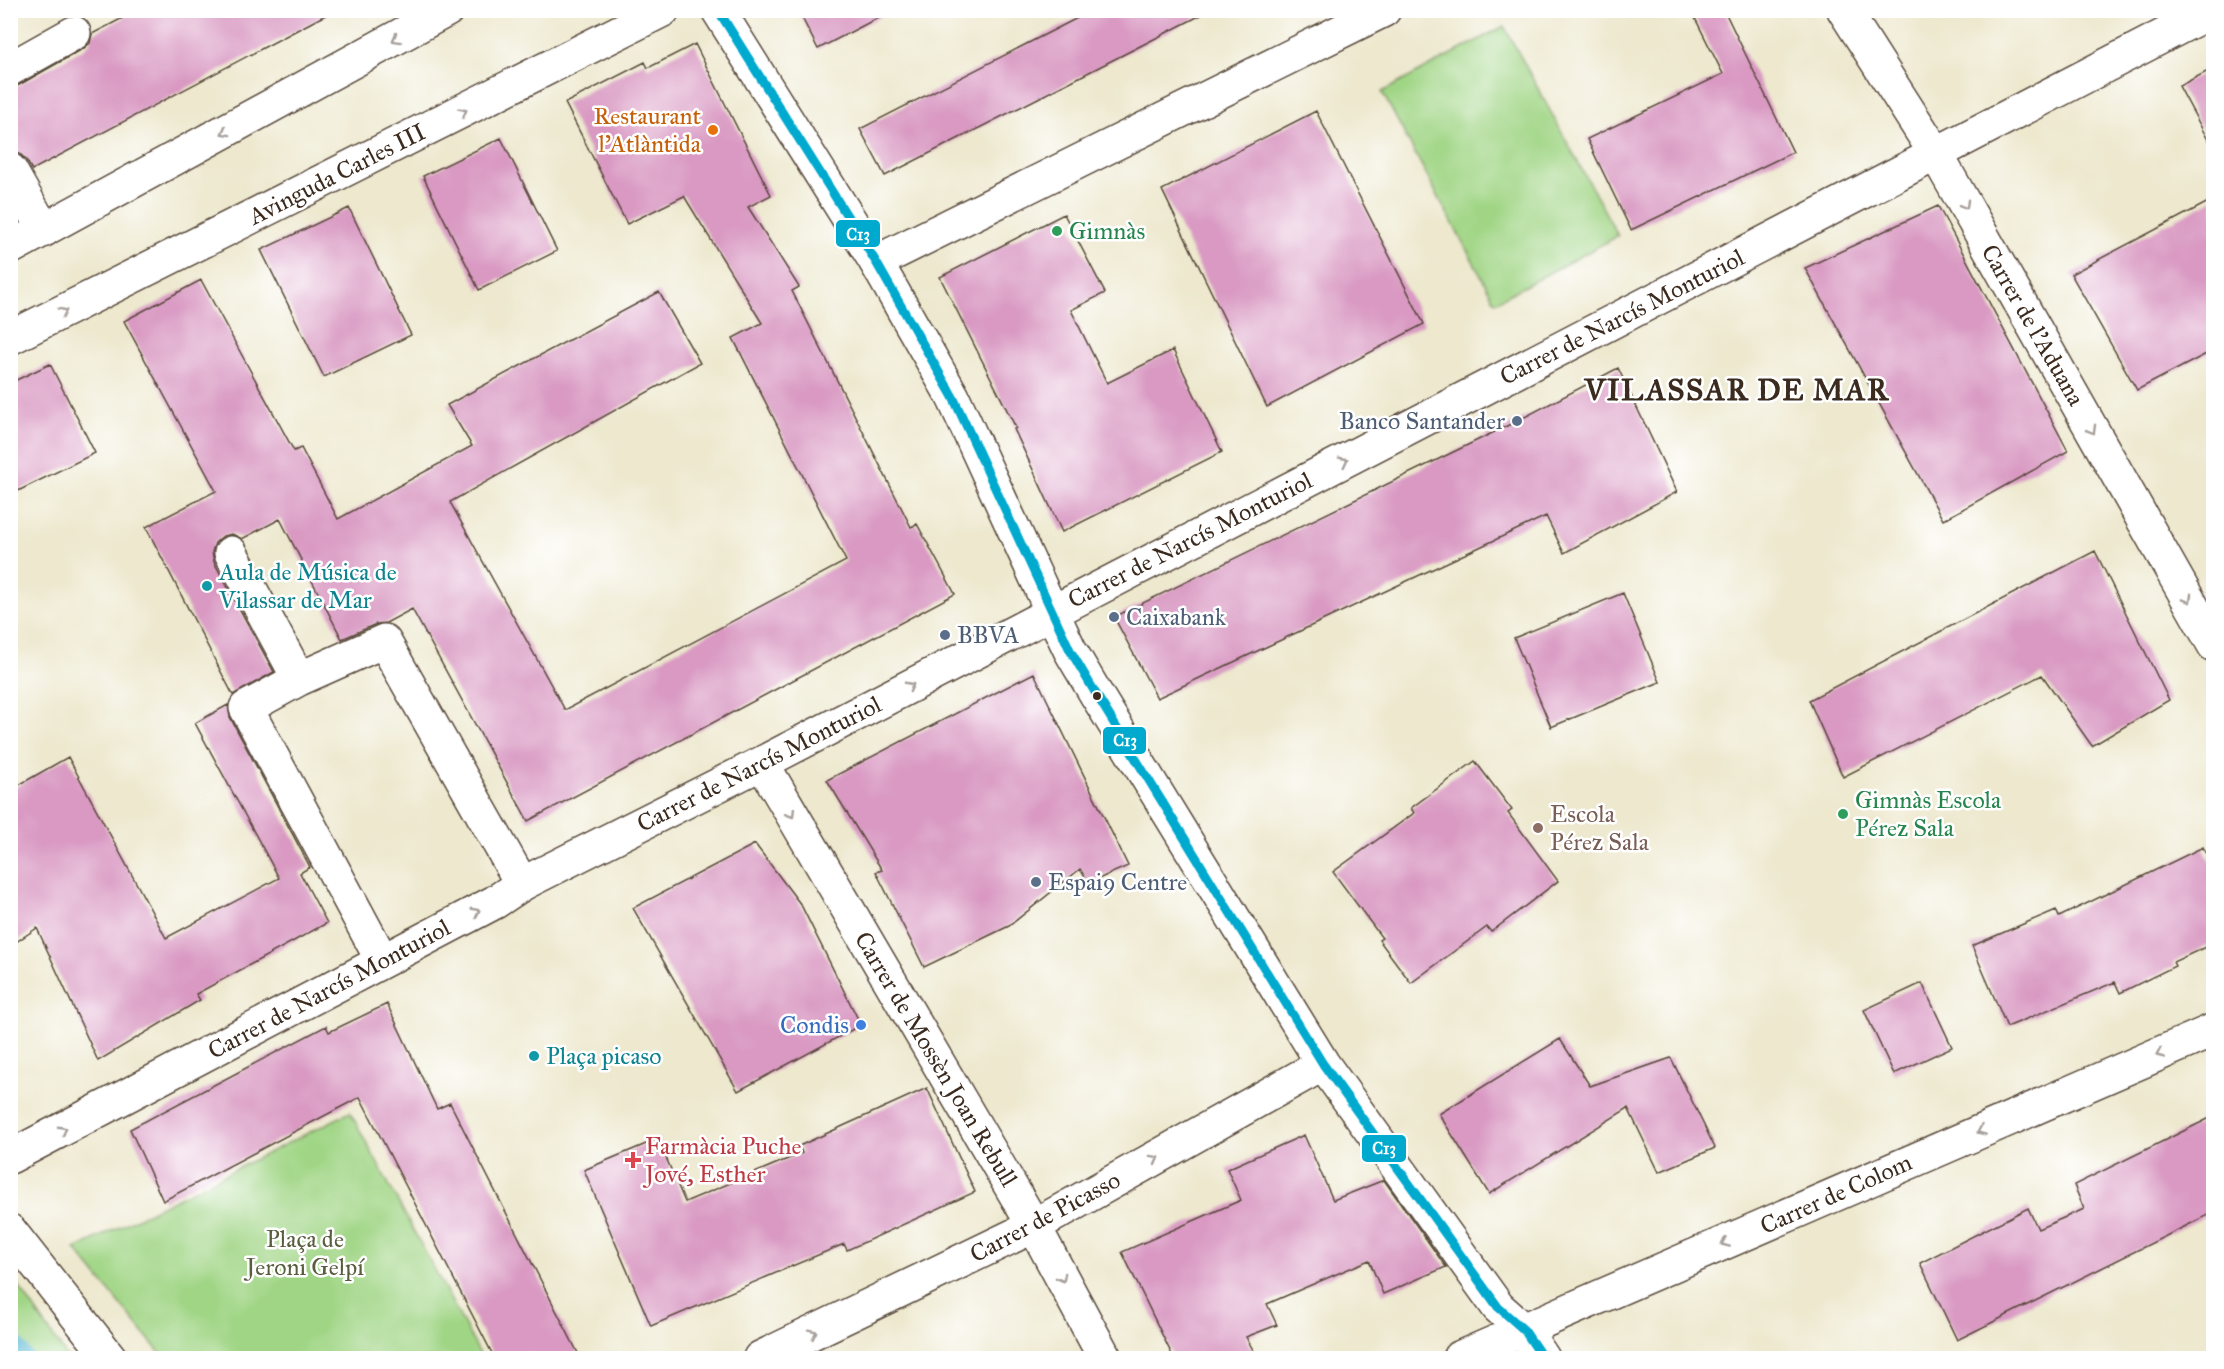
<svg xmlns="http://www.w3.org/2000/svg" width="2224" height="1369" viewBox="0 0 2224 1369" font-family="'IM FELL Great Primer',serif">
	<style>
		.green { fill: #a0d585; stroke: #6e8052; stroke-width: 1.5 }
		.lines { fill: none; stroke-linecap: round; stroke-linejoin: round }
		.stream { stroke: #53b5d2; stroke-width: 12 }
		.building { fill: #d999c2 }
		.pedestrian-casing { stroke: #564638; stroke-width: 36 }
		.minor-casing { stroke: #564638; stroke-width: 36 }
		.tertiary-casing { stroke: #564638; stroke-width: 36 }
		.pedestrian { stroke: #fff; stroke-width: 33 }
		.minor { stroke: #fff; stroke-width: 33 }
		.tertiary { stroke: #fff; stroke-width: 33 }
		.bus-1-casing { stroke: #fff; stroke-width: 14 }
		.bus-1 { stroke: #00a9ce; stroke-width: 9 }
		.oneway { stroke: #a79f9a }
		.food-dot { fill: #e8710a; stroke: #fff; stroke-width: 2 }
		.leisure-dot { fill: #2e9e5b; stroke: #fff; stroke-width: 2 }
		.service-dot { fill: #5c6f8a; stroke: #fff; stroke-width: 2 }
		.culture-dot { fill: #0f9aa8; stroke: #fff; stroke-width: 2 }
		.bus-dot { fill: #3b2a1e; stroke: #fff; stroke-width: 2 }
		.education-dot { fill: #8d6e63; stroke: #fff; stroke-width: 2 }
		.shop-dot { fill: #3f7fe0; stroke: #fff; stroke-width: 2 }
		.health-dot { fill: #e0444e; stroke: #fff; stroke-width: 2 }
		.labels { text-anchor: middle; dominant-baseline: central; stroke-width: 5; stroke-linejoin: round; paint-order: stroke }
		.food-label { font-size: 24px; fill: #c56008; stroke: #fff; text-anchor: end }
		.street-label { font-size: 24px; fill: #3b2a1e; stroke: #fff }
		.leisure-label { font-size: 24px; fill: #27864d; stroke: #fff; text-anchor: start }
		.service-label { font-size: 24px; fill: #4e5e75; stroke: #fff; text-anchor: start }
		.culture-label { font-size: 24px; fill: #0d838f; stroke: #fff; text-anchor: start }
		.education-label { font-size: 24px; fill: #785e54; stroke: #fff; text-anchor: start }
		.shop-label { font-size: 24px; fill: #366cbe; stroke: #fff; text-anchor: end }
		.health-label { font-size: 24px; fill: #be3a42; stroke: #fff; text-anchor: start }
		.park-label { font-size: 24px; fill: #595d3d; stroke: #fff }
		.district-label { font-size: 30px; font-weight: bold; letter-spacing: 1.5px; fill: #3b2a1e; stroke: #fff }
		.line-badge { stroke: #fff; stroke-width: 2 }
		.badge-label { font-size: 16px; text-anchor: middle; font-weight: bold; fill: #fff }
	</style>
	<rect width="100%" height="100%" fill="#fff"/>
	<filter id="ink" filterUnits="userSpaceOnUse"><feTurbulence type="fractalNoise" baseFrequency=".0167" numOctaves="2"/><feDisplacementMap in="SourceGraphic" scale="12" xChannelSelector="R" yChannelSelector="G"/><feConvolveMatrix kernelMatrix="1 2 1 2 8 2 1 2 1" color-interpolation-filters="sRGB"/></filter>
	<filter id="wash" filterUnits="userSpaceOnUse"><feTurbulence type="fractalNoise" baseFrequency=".008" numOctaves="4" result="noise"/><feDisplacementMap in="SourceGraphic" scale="24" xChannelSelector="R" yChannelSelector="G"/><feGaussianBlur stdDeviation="1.35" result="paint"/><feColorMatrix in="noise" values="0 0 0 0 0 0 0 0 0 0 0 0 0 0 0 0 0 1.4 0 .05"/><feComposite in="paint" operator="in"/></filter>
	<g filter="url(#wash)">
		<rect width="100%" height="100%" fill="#ede8ce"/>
		<path class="green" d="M1504 26 1618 236 1495 302 1382 92Z
			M350 1112 482 1358H164L75 1249Z
			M10 1275H11L68 1358H11Z"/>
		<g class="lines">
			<path class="stream" d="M10 1333 28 1358"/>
		</g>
		<g id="blocks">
			<path class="building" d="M138 10H335L32 170 26 160 20 154 14 152 10 145V88L19 85 83 49 90 43 92 34Z
				M798 10H893L818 49Z
				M1093 10H1211L885 176 860 129Z
				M1691 10H1724L1793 152 1631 230 1587 139 1723 74Z
				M695 44 771 195 748 207 799 287 792 291 911 527 917 524 955 594 528 821 412 609 386 623 376 624 342 639 280 519 242 539 232 534 223 536 215 543 212 552 214 562 274 672 233 695 146 527 216 491 124 321 201 280 294 451 301 448 338 519 472 446 447 405 659 292 700 363 450 502 565 710 846 561 733 338 762 323 684 196 627 224 565 103 645 62 648 68Z
				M2214 68V151L2179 86Z
				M1316 111 1424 324 1267 407 1162 190Z
				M501 138 557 251 479 290 423 176Z
				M2214 199V350L2137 390 2071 274Z
				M1938 206 2068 451 1943 520 1805 268Z
				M349 208 411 335 324 377 261 250Z
				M1064 214 1105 293 1071 310 1107 383 1173 350 1222 452 1062 532 1014 429 1016 428 940 277Z
				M50 364 95 453 10 495V383Z
				M1618 368 1677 492 1564 553 1546 516 1157 698 1114 617 1517 421Z
				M2095 551 2169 700 2092 746 2042 675 1843 777 1809 700Z
				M1623 593 1660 682 1551 727 1514 638Z
				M1034 673 1128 866 1089 883 1080 869 1009 926 924 967 876 872 882 870 827 780Z
				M228 705 230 717 310 867 300 873 327 923 196 994 200 1000 98 1061 37 928 10 946V790L68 757 166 938 279 878 195 723Z
				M1475 761 1512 810 1508 813 1558 881 1491 932 1487 927 1411 983 1379 940 1382 938 1333 872 1414 813 1411 808Z
				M755 844 801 905 861 1025 738 1091 633 908Z
				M2203 847 2214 870V943L2173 962 2175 966 2120 993 2115 982 2007 1027 1972 946 2056 910 2059 917Z
				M1922 983 1952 1047 1894 1074 1864 1010Z
				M387 1004 437 1109 450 1103 581 1359H495L360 1097 163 1201 130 1129 326 1026 329 1032Z
				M1560 1039 1590 1086 1671 1058 1715 1148 1659 1172 1628 1108 1489 1194 1439 1114Z
				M927 1088 975 1192 847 1250 844 1244 651 1326 584 1170 658 1139 685 1202 802 1153 799 1146Z
				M2214 1116V1212L1957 1340 1920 1263 2028 1208 2038 1229 2084 1209 2074 1185Z
				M1304 1135 1333 1200 1384 1180 1446 1267 1383 1294 1369 1260 1267 1304 1277 1325 1246 1337 1258 1359H1174L1122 1252 1241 1200 1227 1169Z"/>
		</g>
	</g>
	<g filter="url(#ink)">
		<use href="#blocks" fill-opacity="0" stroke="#564638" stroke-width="1.5"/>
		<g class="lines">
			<g class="pedestrian-casing">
				<path id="pedestrian" d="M10 69 74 33
					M10 170 44 230
					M876 262 1384 10
					M231 553 299 679 384 641 522 884
					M299 679 246 708 382 960"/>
			</g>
			<g class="minor-casing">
				<path id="minor" d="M718 10 876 262 953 397 1052 612 1070 650 1096 694 1323 1064 1498 1307 1524 1330 1543 1358
					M1844 10 1936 154 2214 645
					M762 763 1034 1226 1105 1358
					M10 1157 495 902 522 884 762 763 2213 10
					M760 1358 1034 1226 1323 1064
					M1459 1358 2214 1030"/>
			</g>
			<g class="tertiary-casing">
				<path id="tertiary" d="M10 248 447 10
					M10 338 663 10
					M10 1231 110 1358"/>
			</g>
			<use href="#pedestrian" class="pedestrian"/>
			<use href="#minor" class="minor"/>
			<use href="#tertiary" class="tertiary"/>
			<g class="bus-1-casing">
				<path id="bus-1" d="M718 10 876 262 953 397 1070 650 1096 694 1323 1064 1498 1307 1524 1330 1543 1358"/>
			</g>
			<use href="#bus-1" class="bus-1"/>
		</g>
		<defs><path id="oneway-chevron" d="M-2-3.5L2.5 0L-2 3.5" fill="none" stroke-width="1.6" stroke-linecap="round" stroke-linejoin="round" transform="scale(1.5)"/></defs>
		<g class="oneway">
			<use href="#oneway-chevron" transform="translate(396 39) rotate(151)"/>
			<use href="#oneway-chevron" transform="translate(463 112) rotate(-27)"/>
			<use href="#oneway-chevron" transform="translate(225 132) rotate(151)"/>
			<use href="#oneway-chevron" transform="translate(1965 205) rotate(60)"/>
			<use href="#oneway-chevron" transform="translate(63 312) rotate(-27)"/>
			<use href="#oneway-chevron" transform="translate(2092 430) rotate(60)"/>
			<use href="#oneway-chevron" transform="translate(1344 461) rotate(-27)"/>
			<use href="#oneway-chevron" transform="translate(2188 599) rotate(60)"/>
			<use href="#oneway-chevron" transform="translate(910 686) rotate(-28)"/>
			<use href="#oneway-chevron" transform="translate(791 814) rotate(59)"/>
			<use href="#oneway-chevron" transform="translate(476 912) rotate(-27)"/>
			<use href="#oneway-chevron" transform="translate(2160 1054) rotate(156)"/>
			<use href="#oneway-chevron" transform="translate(63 1130) rotate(-28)"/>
			<use href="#oneway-chevron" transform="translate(1981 1131) rotate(156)"/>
			<use href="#oneway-chevron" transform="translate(1155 1159) rotate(-29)"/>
			<use href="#oneway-chevron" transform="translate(1725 1243) rotate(156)"/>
			<use href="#oneway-chevron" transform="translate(1062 1278) rotate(62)"/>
			<use href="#oneway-chevron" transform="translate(813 1333) rotate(-26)"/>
		</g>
	</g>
	<circle class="food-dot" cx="713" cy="130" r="6"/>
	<g class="leisure-dot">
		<circle cx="1057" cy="231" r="6"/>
		<circle cx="1843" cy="814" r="6"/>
	</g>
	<g class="service-dot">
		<circle cx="1517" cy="421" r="6"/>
		<circle cx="1114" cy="617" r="6"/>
		<circle cx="945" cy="635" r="6"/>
		<circle cx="1036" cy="882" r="6"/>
	</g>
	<g class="culture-dot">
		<circle cx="207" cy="586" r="6"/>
		<circle cx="534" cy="1056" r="6"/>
	</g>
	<circle class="bus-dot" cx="1097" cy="696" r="5"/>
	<circle class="education-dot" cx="1538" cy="828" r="6"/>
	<circle class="shop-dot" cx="861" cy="1025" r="6"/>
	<path class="health-dot" d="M630 1151h6v6h6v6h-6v6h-6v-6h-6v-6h6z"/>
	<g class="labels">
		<g class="food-label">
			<text x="701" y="116">Restaurant<tspan x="701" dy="28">l'Atlàntida</tspan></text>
		</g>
		<g class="street-label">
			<text transform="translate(337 174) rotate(-27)">Avinguda Carles III</text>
			<text transform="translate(1622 317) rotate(-27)">Carrer de Narcís Monturiol</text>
			<text transform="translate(2033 325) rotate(60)">Carrer de l'Aduana</text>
			<text transform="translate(1190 540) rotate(-27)">Carrer de Narcís Monturiol</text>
			<text transform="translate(759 764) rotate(-27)">Carrer de Narcís Monturiol</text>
			<text transform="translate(329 989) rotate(-28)">Carrer de Narcís Monturiol</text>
			<text transform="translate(936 1059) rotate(59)">Carrer de Mossèn Joan Rebull</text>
			<text transform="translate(1836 1194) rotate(-24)">Carrer de Colom</text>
			<text transform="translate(1045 1217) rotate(-28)">Carrer de Picasso</text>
		</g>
		<g class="leisure-label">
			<text x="1069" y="231">Gimnàs</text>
			<text x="1855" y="800">Gimnàs Escola<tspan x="1855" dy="28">Pérez Sala</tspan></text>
		</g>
		<g class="service-label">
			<text x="1505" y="421" text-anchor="end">Banco Santander</text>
			<text x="1126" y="617">Caixabank</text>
			<text x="957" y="635">BBVA</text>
			<text x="1048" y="882">Espai9 Centre</text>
		</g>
		<g class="culture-label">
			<text x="219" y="572">Aula de Música de<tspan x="219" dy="28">Vilassar de Mar</tspan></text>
			<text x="546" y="1056">Plaça picaso</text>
		</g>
		<g class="education-label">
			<text x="1550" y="814">Escola<tspan x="1550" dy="28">Pérez Sala</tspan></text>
		</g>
		<g class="shop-label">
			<text x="849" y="1025">Condis</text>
		</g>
		<g class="health-label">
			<text x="645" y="1146">Farmàcia Puche<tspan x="645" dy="28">Jové, Esther</tspan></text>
		</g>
		<g class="park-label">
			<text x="305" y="1239">Plaça de<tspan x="305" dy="28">Jeroni Gelpí</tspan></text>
		</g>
		<g class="district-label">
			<text x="1737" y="390">VILASSAR DE MAR</text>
		</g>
	</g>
	<g class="line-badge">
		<rect x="835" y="219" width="46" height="29" rx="6" fill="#00a9ce"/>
		<rect x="1102" y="726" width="45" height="29" rx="6" fill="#00a9ce"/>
		<rect x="1361" y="1134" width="46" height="29" rx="6" fill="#00a9ce"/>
	</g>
	<g class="badge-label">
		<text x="858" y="240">C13</text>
		<text x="1125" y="746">C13</text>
		<text x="1384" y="1154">C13</text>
	</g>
	<rect width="2224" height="1369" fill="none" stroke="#fff" stroke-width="36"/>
</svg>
